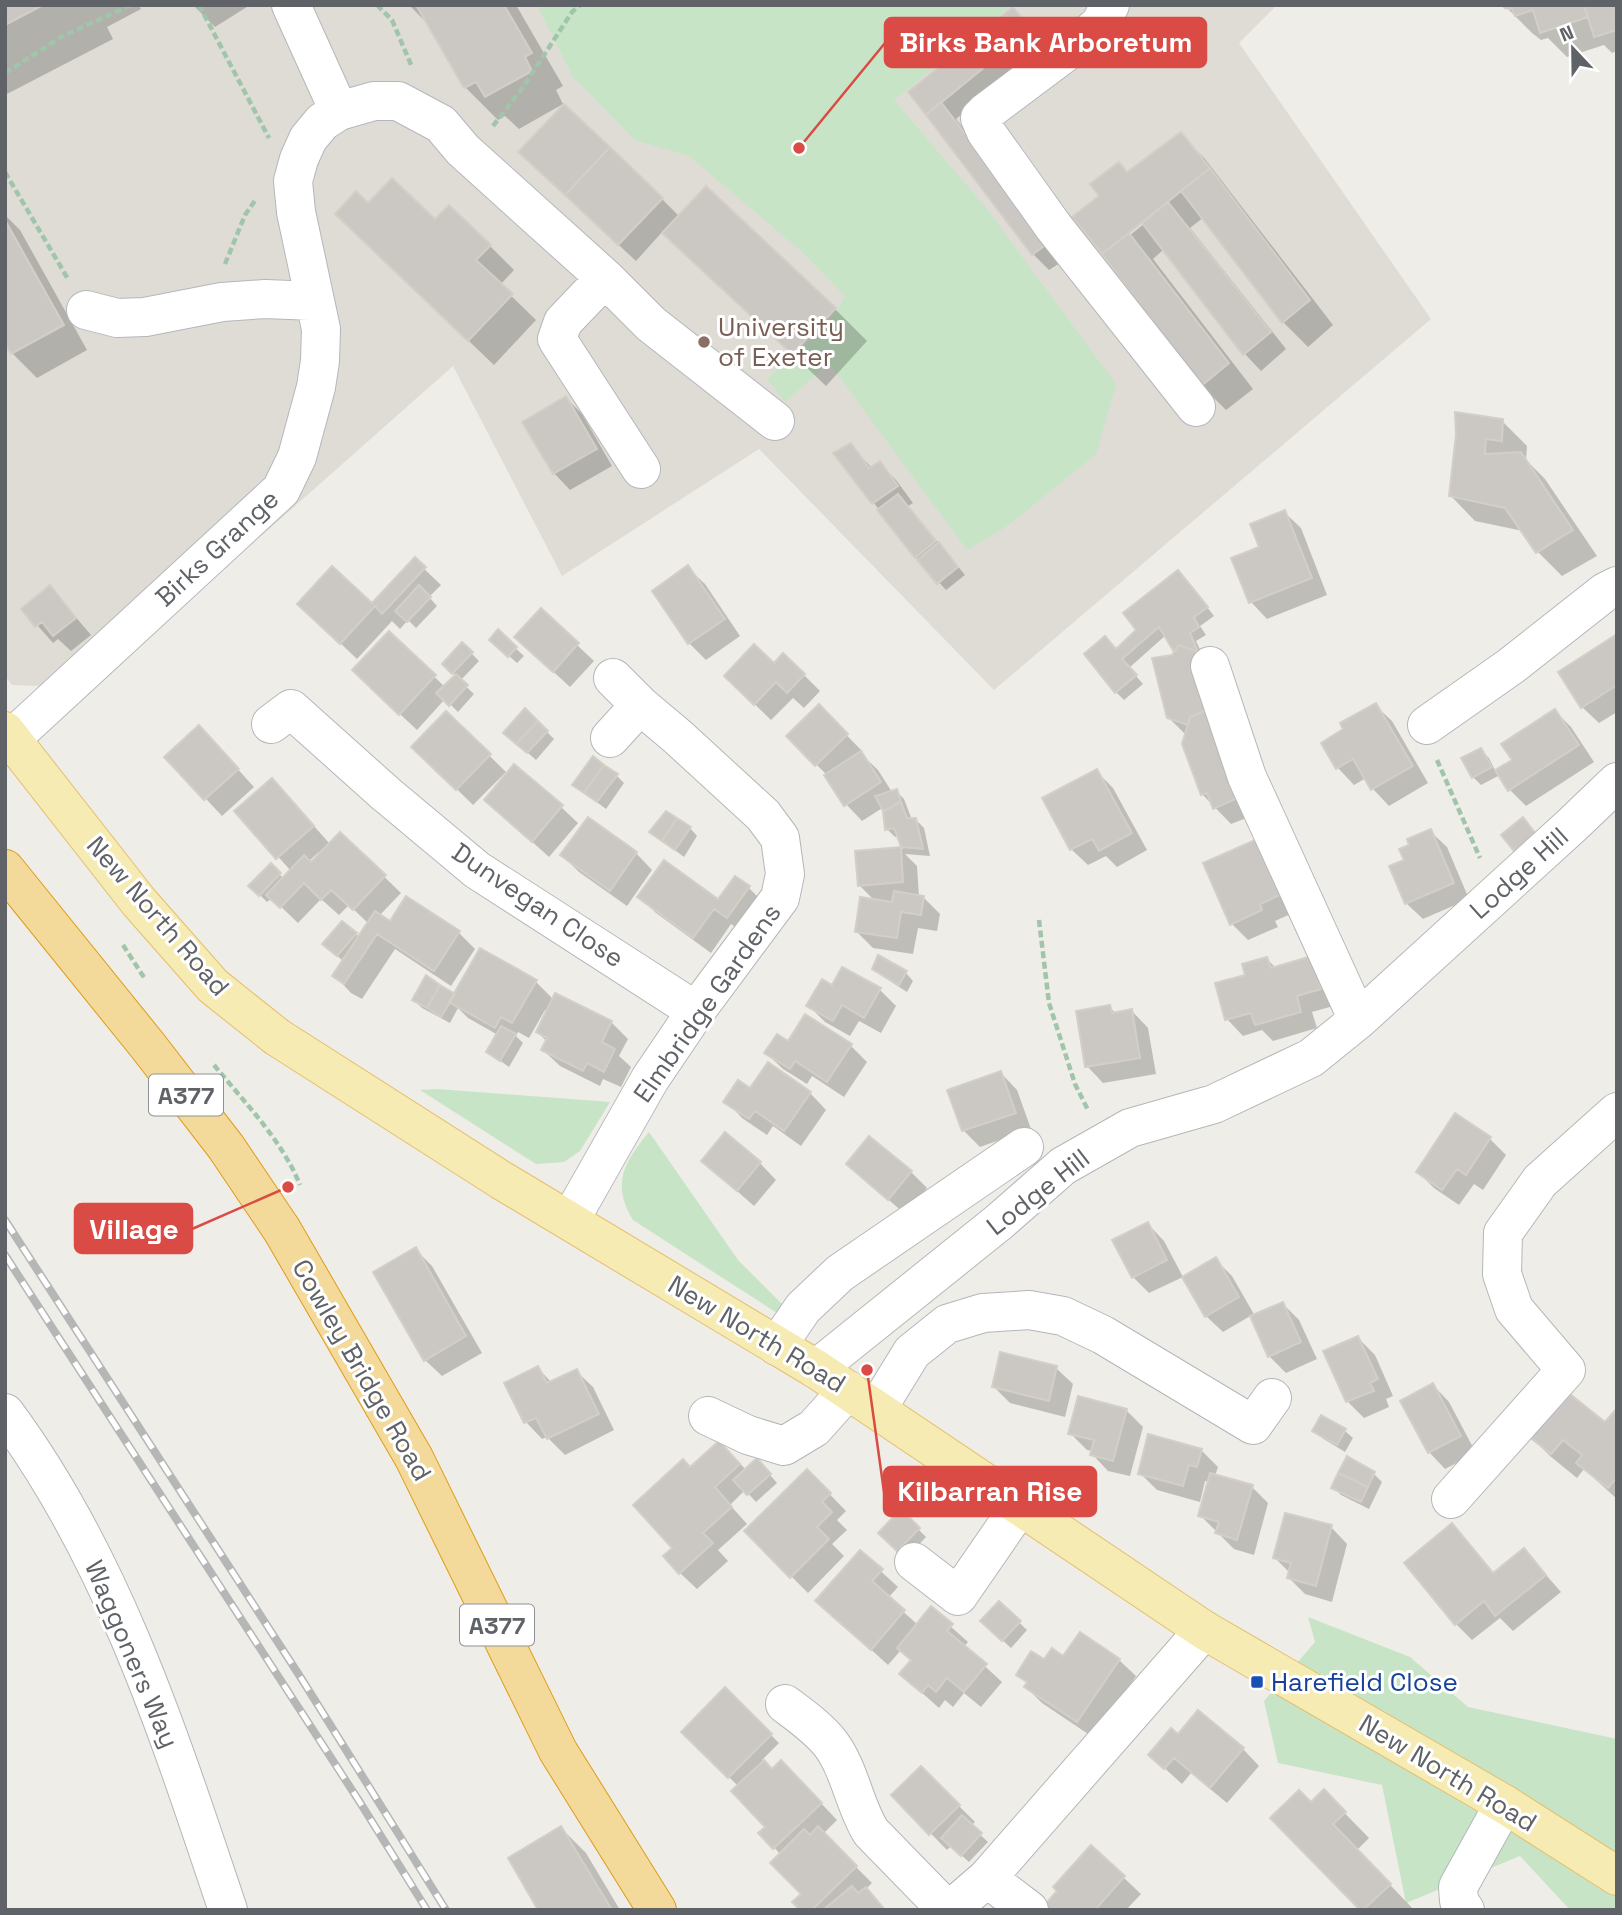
<svg xmlns="http://www.w3.org/2000/svg" width="1622" height="1915" viewBox="0 0 1622 1915" font-family="'Space Grotesk',sans-serif">
	<style>
		.education { fill: #dfdcd6 }
		.green { fill: #c7e4c7 }
		.shadow { fill: #0003; fill-rule: evenodd }
		.building { fill: #cbc8c4; stroke: #d3cfc6; stroke-width: 2 }
		.lines { fill: none; stroke-linecap: round; stroke-linejoin: round }
		.minor-casing { stroke: #b4b7ba; stroke-width: 40 }
		.major-casing { stroke: #e4bf6c; stroke-width: 40 }
		.highway-casing { stroke: #e09b17; stroke-width: 40 }
		.path { stroke: #a0c5aa; stroke-width: 4.5; stroke-dasharray: 7 3.5; stroke-linecap: butt }
		.minor { stroke: #fff; stroke-width: 38 }
		.major { stroke: #f7ebb4; stroke-width: 38 }
		.highway { stroke: #f3da9b; stroke-width: 38 }
		.rail-casing { stroke: #b5b6b6; stroke-width: 8 }
		.rail { stroke: #fff; stroke-width: 5; stroke-dasharray: 16; stroke-linecap: butt }
		.education-dot { fill: #8d6e63; stroke: #fff; stroke-width: 2.5 }
		.transit-dot { fill: #1a4fb4; stroke: #fff; stroke-width: 2.5 }
		.labels { text-anchor: middle; dominant-baseline: central; stroke-width: 6; stroke-linejoin: round; paint-order: stroke }
		.shield { fill: #fff; stroke: #8f9194; stroke-width: 2 }
		.shield-label { font-size: 24px; font-weight: bold; fill: #5f6266 }
		.education-label { font-size: 26px; fill: #785e54; stroke: #fff; text-anchor: start }
		.street-label { font-size: 26px; fill: #5f6266; stroke: #fff }
		.transit-label { font-size: 26px; fill: #164399; stroke: #fff; text-anchor: start }
		.leader { fill: none; stroke: #d94b44; stroke-width: 2.5 }
		.callout-dot { fill: #d94b44; stroke: #fff; stroke-width: 2.5 }
		.callout { fill: #d94b44; stroke: #d94b44; stroke-width: 2.5 }
		.callout-label { font-size: 28px; text-anchor: middle; font-weight: bold; fill: #fff }
	</style>
	<rect width="100%" height="100%" fill="#efede7"/>
	<path class="education" d="M5 5H1277L1239 43 1431 319 994 690 759 449 562 576 453 366 67 708 43 686 12 685 5 676Z"/>
	<path class="green" d="M537 5H1012L894 100 987 209 1116 384 1096 454 1009 525 967 550 829 363 785 402 767 379C793 354 830 329 845 296L802 252 689 156 635 140 573 77Z
		M437 1089 610 1102 580 1151 564 1162 536 1164 420 1090Z
		M649 1132 738 1260 786 1308 777 1313 633 1220C611 1184 624 1162 649 1132Z
		M1308 1617 1410 1657 1468 1707 1617 1739V1910H1570L1520 1856 1406 1903 1382 1785 1278 1763 1264 1701 1315 1642Z"/>
	<path class="shadow" d="M5 5H138L141 9 107 27 113 39 5 95Z
		M193 5H250L215 27Z
		M409 5H516L563 86 556 90 563 104 519 129 505 116 498 120 465 87 430 26Z
		M1504 5H1617V51L1612 53 1604 45 1567 57 1548 38 1541 40 1532 33Z
		M1012 9 1046 46 956 119 1063 261 1049 270 1033 254 910 93Z
		M1181 135 1205 159 1333 325 1308 347 1283 322 1204 217 1190 228 1286 349 1261 371 1245 354 1164 249 1153 259 1253 389 1226 410 1202 386 1075 217ZM1144 219V224L1124 240 1122 237Z
		M553 184 662 199 680 217 835 309 867 341 826 386 663 231 636 261Z
		M368 206 435 221 490 246 514 270 500 285 536 320 494 365 362 239Z
		M5 215 20 230 87 350 37 378 12 353 5 341Z
		M566 398 582 414 612 466 570 490 554 473Z
		M1502 421 1527 446 1526 460 1545 479 1597 556 1562 576 1537 551 1523 531 1475 521 1451 496 1458 435Z
		M850 445 872 468 879 463 896 480 913 503 908 506 965 575 946 590 916 557 835 453Z
		M1284 512 1301 528 1327 595 1267 619 1251 602 1233 559 1261 548Z
		M415 560 441 585 429 597 437 606 416 628 408 620 400 629 392 621 357 659 316 620 372 605Z
		M688 568 705 584 740 636 706 660 689 643 654 591Z
		M1186 580 1214 616 1200 626 1206 635 1196 641 1206 662 1254 815 1231 824 1202 794 1185 734 1168 717 1173 656 1176 651 1166 635 1129 668 1143 684 1124 700 1116 692 1117 651Z
		M50 587 91 635 71 651 58 639 53 643 23 609Z
		M541 611 594 661 570 687 533 653Z
		M498 632 524 656 517 663 499 647Z
		M389 633 445 687 456 676 444 664 462 644 479 661 460 681 474 694 458 712 445 699 417 730 371 687Z
		M1617 636V712L1599 723 1582 707Z
		M774 665 804 675 820 691 804 708 793 698 771 720 726 676Z
		M1375 705 1392 721 1428 783 1389 806 1373 789 1366 778 1354 785 1338 768 1323 743 1346 730Z
		M819 707 863 752 861 754 878 770 892 792 896 791 904 799 912 820H916L924 828 930 856 905 854 917 866 919 897 924 898 940 914 937 931 918 928 913 954 873 948 856 931 875 901 859 885 857 853 903 849 898 836 895 837 887 829 884 807 862 821 846 804 826 774 788 736Z
		M525 710 554 739 536 760 513 740Z
		M1555 711 1571 727 1594 762 1526 806 1510 790 1500 775 1481 785 1473 777 1481 750 1489 758 1496 772 1514 760Z
		M446 713 506 772 473 805 414 747Z
		M215 744 254 787 222 816 167 757Z
		M1096 771 1113 788 1147 850 1117 867 1106 856 1088 865 1071 849Z
		M616 775 624 783 606 809 574 785Z
		M288 797 330 844 340 834 401 893 379 916 390 923 459 933 475 949 451 986 395 949 362 999 351 993 335 976 344 962 332 951 356 934 360 938 369 924 349 905 339 915 321 899 298 923 272 898 267 902 251 886 271 866 284 879 291 871 237 811ZM319 852 321 854 311 864 308 862Z
		M486 800 561 807 578 823 549 857Z
		M690 828 697 836 684 857 651 832Z
		M1430 831 1447 847 1469 899 1423 919 1406 903V861Z
		M1263 838 1304 908 1275 921 1278 927 1248 940 1232 924Z
		M636 853 652 870 627 906 579 872 562 855Z
		M749 888 765 904 744 933 731 924 711 953 656 913 640 897 718 901Z
		M1312 958 1337 1005 1312 1012 1317 1028 1273 1041 1262 1030 1243 1036 1227 1019 1267 959 1276 968Z
		M874 969 906 973 913 981 907 992 882 976Z
		M536 982 554 1000 611 1022 628 1039 619 1056 631 1067 621 1087 603 1079 600 1086 560 1066 543 1050 547 1042 538 1032 548 1012 545 1010 529 1038 518 1032 516 1036 523 1043 509 1067 488 1052 498 1035 468 1018 458 1008 450 1023 422 1008 414 1000Z
		M832 987 880 990 896 1006 881 1033 859 1021 850 1036 825 1022 809 1006Z
		M1110 1007 1116 1014 1132 1011 1148 1028 1156 1074 1103 1083 1087 1066Z
		M789 1044 850 1045 867 1062 844 1097 812 1076 807 1084 783 1069 766 1053Z
		M1001 1073 1017 1090 1031 1129 980 1147 963 1130Z
		M751 1091 810 1093 826 1110 801 1146 773 1126 767 1135 742 1118 726 1101Z
		M1456 1116 1490 1139 1506 1155 1483 1190 1474 1184 1459 1205 1434 1188 1418 1172Z
		M703 1161 760 1163 776 1180 754 1206Z
		M848 1164 911 1172 927 1188 906 1215Z
		M1148 1224 1164 1241 1183 1277 1149 1293 1133 1277Z
		M415 1249 432 1266 482 1353 442 1376 425 1360Z
		M1215 1259 1232 1276 1255 1316 1283 1304 1299 1320 1317 1359 1286 1373 1269 1356 1252 1315 1223 1332 1206 1316Z
		M1358 1338 1375 1355 1393 1396 1386 1399 1389 1407 1364 1418 1347 1401Z
		M538 1368 552 1383 576 1371 593 1387 614 1430 565 1455 547 1437 542 1439 526 1422 507 1384Z
		M1056 1368 1073 1384 1065 1417 1010 1403 994 1387Z
		M1433 1385 1449 1402 1476 1453 1445 1469 1429 1452Z
		M1126 1410 1143 1427 1130 1476 1108 1471 1092 1454V1451L1087 1450 1070 1433Z
		M1617 1411V1499L1584 1469 1577 1478 1550 1456 1526 1432 1606 1424Z
		M1322 1417 1345 1431 1353 1438 1345 1452 1322 1438 1314 1431Z
		M1201 1450 1218 1467 1215 1476 1252 1487 1268 1503 1254 1555 1234 1549 1200 1515 1209 1481H1205L1200 1502 1157 1490 1140 1473Z
		M736 1459 746 1470 764 1468 777 1483 756 1502 745 1490 730 1505 747 1524 718 1550 728 1561 697 1589 680 1573 674 1548 690 1469Z
		M1347 1459 1374 1474 1382 1482 1369 1509 1341 1495 1333 1487Z
		M807 1471 846 1511 837 1520 847 1530 832 1544 844 1556 808 1593 746 1531Z
		M901 1512 926 1537 906 1558 880 1533Z
		M1452 1526 1495 1574 1524 1550 1561 1592 1513 1631 1500 1618 1472 1640 1456 1624Z
		M1331 1527 1347 1544 1332 1602 1305 1594 1289 1578 1290 1573 1275 1558Z
		M860 1552 898 1587 888 1598 918 1625 931 1609 968 1642 964 1647 1002 1682 981 1707 964 1693 953 1707 945 1700 939 1708 901 1674 912 1661 901 1650 888 1665 818 1601Z
		M999 1603 1027 1630 1011 1648 990 1629Z
		M1064 1659 1119 1660 1136 1676 1094 1738 1042 1703 1026 1687 1028 1684 1018 1675 1044 1662Z
		M725 1690 779 1743 762 1760 772 1771 797 1778 837 1820 823 1834 872 1883 866 1889 886 1910H802L803 1894 781 1855 761 1833 768 1827 738 1786 684 1732Z
		M1178 1736 1243 1749 1259 1766 1227 1803 1191 1773 1182 1784 1150 1755Z
		M921 1768 975 1822 971 1826 988 1842 969 1862 951 1846 947 1850 893 1795Z
		M1324 1792 1369 1838 1357 1850 1414 1910H1362L1311 1804Z
		M561 1828 586 1853 620 1910H540Z
		M1091 1847 1141 1894 1126 1910H1046Z"/>
	<path class="building" d="M5 5H43L5 25Z
		M416 5H504L532 53 525 57 532 71 485 97 476 82 464 88Z
		M1502 5H1584L1588 17 1540 33 1533 10 1515 16 1512 9 1505 8Z
		M1584 5H1617V30L1594 37Z
		M1013 7 1031 29 926 115 908 92Z
		M941 102 1048 243 1032 255 926 115Z
		M564 104 610 147 565 195 518 152Z
		M1181 132 1210 168 1102 254 1072 217 1099 196 1090 184 1119 162 1127 172Z
		M610 147 663 198 618 245 565 195Z
		M1210 168 1310 300 1282 323 1181 191Z
		M392 178 435 219 449 205 491 245 476 260 513 294 468 341 335 214 356 191 368 203Z
		M706 186 836 308 792 354 662 233Z
		M1168 202 1271 332 1243 355 1142 223Z
		M5 220 64 325 11 354 5 344Z
		M1129 233 1229 363 1200 387 1102 254Z
		M566 396 597 449 553 474 522 422Z
		M1455 412 1503 419 1502 441 1486 439 1485 454 1521 452 1573 530 1536 553 1505 508 1449 496 1456 435Z
		M851 443 869 468 880 461 898 486 872 504 833 453Z
		M898 494 936 541 915 558 877 510Z
		M1285 510 1312 578 1249 603 1231 558 1259 547 1250 524Z
		M939 542 958 567 937 584 917 560Z
		M415 557 426 567 382 614 375 606 340 644 297 604 332 566 372 603Z
		M688 565 725 619 688 644 652 591Z
		M1178 570 1208 607 1194 617 1199 627 1190 633 1198 652 1179 645 1174 652 1159 627 1122 659 1137 675 1115 693 1084 654 1105 636 1116 649 1136 630 1123 613Z
		M50 585 76 618 53 636 42 622 35 627 21 609Z
		M419 585 431 597 407 622 395 611Z
		M541 608 579 643 553 672 514 637Z
		M498 629 517 647 508 657 489 640Z
		M389 631 436 675 399 715 352 670Z
		M1617 634V685L1581 708 1558 672Z
		M462 642 473 652 452 674 442 664Z
		M754 644 774 663 783 653 805 674 787 693 776 682 754 705 724 676Z
		M1179 645 1198 652 1211 708 1190 717 1188 725 1167 718 1152 658 1172 655Z
		M456 674 468 685 449 706 436 693Z
		M1376 703 1413 766 1371 790 1353 759 1336 769 1321 743 1343 729 1340 723Z
		M819 704 848 734 815 766 786 736Z
		M525 708 538 721 516 744 503 733Z
		M1211 708 1238 798 1213 809 1207 793 1201 795 1182 744 1190 717Z
		M1555 709 1579 745 1508 791 1495 770 1512 760 1501 744Z
		M446 711 491 754 456 790 411 747Z
		M538 721 548 731 527 753 516 744Z
		M199 725 239 769 204 800 164 757Z
		M1481 748 1492 767 1472 778 1461 758Z
		M861 751 881 782 844 806 824 775Z
		M593 756 604 765 584 793 572 785Z
		M514 764 563 805 532 842 484 800Z
		M604 765 618 774 597 802 584 793Z
		M1097 769 1132 833 1099 851 1092 839 1070 850 1042 798Z
		M272 778 314 826 276 859 234 811Z
		M897 789 901 802 883 811 875 796Z
		M901 802 907 818H916L923 849 901 847 894 828 885 830 883 811Z
		M666 811 677 818 662 841 649 832Z
		M588 817 637 852 610 891 560 855Z
		M1523 817 1536 834 1514 851 1501 835Z
		M677 818 691 827 675 850 662 841Z
		M1431 829 1454 883 1405 904 1389 866 1404 860 1399 849 1409 845 1407 839Z
		M340 832 386 875 353 910 331 890 321 900 304 883 280 908 266 895 304 855 311 862Z
		M1264 836 1289 891 1260 904 1262 910 1230 925 1203 863Z
		M901 847 903 882 858 886 855 851Z
		M664 860 718 899 735 876 750 886 727 918 714 909 693 938 637 897Z
		M271 863 281 873 259 896 248 886Z
		M894 891 924 896 921 915 901 912 897 938 855 932 860 897 892 902Z
		M406 896 460 931 434 971 377 934 344 984 332 976 375 911 390 921Z
		M342 921 357 933 337 956 322 944Z
		M480 948 537 980 512 1023 501 1017 495 1028 449 1002Z
		M878 955 907 971 899 985 872 969Z
		M1312 956 1321 989 1297 996 1301 1012 1255 1025 1251 1013 1225 1020 1215 983 1245 975 1242 964 1267 957 1271 968Z
		M842 967 881 988 864 1018 842 1005 833 1021 806 1006 822 979 832 985Z
		M426 975 440 985 427 1008 412 1000Z
		M440 985 455 994 441 1017 427 1008Z
		M555 993 612 1021 602 1042 615 1049 604 1072 587 1063 583 1071 541 1050 547 1038 536 1032Z
		M1110 1005 1112 1013 1132 1009 1140 1058 1085 1067 1076 1011Z
		M805 1014 852 1044 827 1082 795 1061 790 1069 764 1053 777 1034 788 1041Z
		M501 1026 516 1034 500 1061 486 1052Z
		M768 1062 811 1092 784 1131 755 1111 749 1119 723 1102 738 1080 750 1088Z
		M1001 1071 1016 1113 962 1131 947 1090Z
		M1455 1113 1491 1137 1466 1175 1457 1169 1442 1190 1416 1172Z
		M725 1132 761 1162 737 1191 701 1161Z
		M869 1136 912 1171 888 1200 846 1164Z
		M1148 1222 1167 1260 1132 1278 1112 1240Z
		M416 1247 466 1336 424 1361 373 1272Z
		M1216 1257 1239 1297 1205 1317 1182 1277Z
		M1283 1302 1301 1342 1268 1357 1250 1316Z
		M1358 1336 1378 1379 1370 1383 1374 1391 1346 1402 1323 1351Z
		M1000 1352 1057 1366 1049 1401 992 1387Z
		M538 1366 547 1383 577 1369 599 1414 547 1439 536 1418 524 1423 504 1383Z
		M1433 1383 1461 1436 1428 1453 1400 1401Z
		M1560 1386 1605 1422 1617 1408V1477L1608 1488 1576 1463 1582 1455 1563 1440 1551 1454 1523 1432Z
		M1078 1396 1127 1409 1113 1461 1090 1455 1094 1440 1068 1434Z
		M1321 1415 1346 1429 1337 1445 1312 1431Z
		M1148 1434 1202 1449 1197 1467 1189 1465 1183 1486 1138 1474Z
		M719 1441 740 1464 715 1487 732 1507 703 1533 713 1543 679 1574 663 1556 672 1548 633 1505 683 1459 690 1467Z
		M1347 1456 1375 1472 1368 1487 1338 1473Z
		M757 1458 771 1474 747 1495 733 1480Z
		M807 1469 831 1493 822 1502 832 1512 817 1527 829 1539 790 1578 744 1531Z
		M1210 1473 1253 1485 1237 1540 1215 1533 1219 1522 1198 1516Z
		M1338 1473 1368 1487 1361 1502 1331 1488Z
		M901 1509 920 1528 897 1551 878 1533Z
		M1285 1513 1332 1525 1316 1586 1287 1578 1291 1563 1273 1558Z
		M1452 1523 1493 1573 1524 1548 1546 1575 1495 1616 1484 1601 1455 1625 1404 1563Z
		M860 1550 883 1569 872 1581 905 1610 871 1650 815 1601Z
		M999 1601 1021 1621 1002 1641 980 1621Z
		M931 1606 953 1624 947 1631 987 1664 964 1692 947 1678 936 1692 928 1685 922 1693 899 1674 911 1660 897 1648Z
		M1080 1632 1120 1659 1077 1722 1024 1687 1027 1682 1016 1675 1031 1651 1044 1659 1052 1648 1063 1656Z
		M725 1687 772 1734 728 1778 681 1732Z
		M1198 1710 1244 1748 1210 1788 1174 1758 1164 1769 1148 1755 1171 1728 1178 1734Z
		M764 1760 772 1769 781 1760 822 1803 773 1849 758 1833 765 1827 731 1791Z
		M921 1766 960 1805 929 1835 891 1795Z
		M1324 1789 1346 1812 1333 1824 1391 1884 1363 1910H1360L1270 1818 1299 1790 1311 1802Z
		M962 1815 982 1833 961 1856 941 1838Z
		M561 1826 612 1910H538L508 1858Z
		M818 1826 857 1866 812 1910H800L792 1902 801 1894 770 1863 804 1829 810 1835Z
		M1091 1845 1125 1876 1095 1910H1044L1042 1908 1057 1891 1053 1887Z
		M852 1886 858 1893 866 1887 885 1910H823Z"/>
	<g class="lines">
		<g class="minor-casing">
			<path id="minor" d="M291 5 339 111
				M1110 5 1100 24 1074 46 986 112 980 118 986 132 1053 226 1196 407
				M605 278 563 322 557 339 641 469
				M86 310 117 318 145 317 222 302 265 299 315 301
				M1210 666 1247 777 1358 1020
				M271 724 291 709 386 794 477 870 696 1011
				M1427 725 1511 666 1605 592 1617 586
				M610 738 640 705
				M11 739 281 490 297 457 316 387 320 361 321 329 296 212 293 181 299 159 308 139 322 122 339 111 374 101H398L441 124 463 150 605 278 651 324 775 421
				M570 1220 650 1079 696 1011 780 898 785 874 780 838 763 815 678 737 640 705 613 678
				M777 1346 803 1308 840 1273 1024 1147
				M816 1369 999 1222 1063 1166 1130 1128 1214 1104 1311 1058 1358 1020 1571 826 1617 782
				M877 1409 912 1352 947 1324 983 1313 1029 1310 1063 1316 1103 1335 1253 1425 1272 1398
				M5 1413C114 1560 170 1738 228 1910
				M708 1416 748 1435 784 1446 814 1428 848 1390
				M1451 1499 1566 1370 1514 1309 1502 1274 1503 1233 1540 1181 1617 1112
				M914 1562 958 1596 1020 1506
				M785 1704C801 1716 818 1728 830 1743 850 1769 854 1805 871 1832L947 1910
				M987 1878 1029 1910
				M950 1910 987 1878 1204 1630
				M1465 1910 1459 1901 1458 1887 1504 1804"/>
		</g>
		<g class="major-casing">
			<path id="major" d="M5 731 139 902 213 986 277 1037 501 1180 816 1369 1204 1630 1504 1804 1617 1876"/>
		</g>
		<g class="highway-casing">
			<path id="highway" d="M5 869 148 1046 226 1147 282 1230 414 1458 558 1751 657 1910"/>
		</g>
		<path class="path" d="M199 5 269 138
			M377 5 392 20 412 67
			M127 6 141 5
			M5 73 63 36 127 7
			M493 126 522 89 572 12 580 5
			M5 172 68 279
			M225 264 245 215 256 199
			M1437 760 1480 858
			M1039 920 1049 1003 1075 1084 1088 1110
			M123 945 145 979
			M214 1065C244 1102 282 1140 300 1185"/>
		<use href="#minor" class="minor"/>
		<use href="#major" class="major"/>
		<use href="#highway" class="highway"/>
		<g class="rail-casing">
			<path id="rail" d="M5 1220 301 1678 446 1910
				M5 1255 361 1804 427 1910"/>
		</g>
		<use href="#rail" class="rail"/>
	</g>
	<circle class="education-dot" cx="704" cy="342" r="7"/>
	<rect class="transit-dot" x="1250" y="1675" width="14" height="14" rx="3.5"/>
	<g class="labels">
		<g class="shield">
			<rect x="149" y="1074.5" width="74" height="41" rx="5"/>
			<rect x="460" y="1604.5" width="74" height="41" rx="5"/>
		</g>
		<g class="shield-label">
			<text x="186" y="1095">A377</text>
			<text x="497" y="1625">A377</text>
		</g>
		<g class="education-label">
			<text x="718" y="327">University<tspan x="718" dy="30">of Exeter</tspan></text>
		</g>
		<g class="street-label">
			<text transform="translate(217 548) rotate(-43)">Birks Grange</text>
			<text transform="translate(1519 873) rotate(-42)">Lodge Hill</text>
			<text transform="translate(538 905) rotate(34)">Dunvegan Close</text>
			<text transform="translate(158 916) rotate(49)">New North Road</text>
			<text transform="translate(707 1003) rotate(-55)">Elmbridge Gardens</text>
			<text transform="translate(1038 1192) rotate(-38)">Lodge Hill</text>
			<text transform="translate(757 1334) rotate(31)">New North Road</text>
			<text transform="translate(362 1370) rotate(60)">Cowley Bridge Road</text>
			<text transform="translate(132 1654) rotate(67)">Waggoners Way</text>
			<text transform="translate(1448 1773) rotate(31)">New North Road</text>
		</g>
		<g class="transit-label">
			<text x="1271" y="1682">Harefield Close</text>
		</g>
	</g>
	<path class="leader" d="M799 148L885 43M288 1187L192 1229M867 1370L884 1492"/>
	<g class="callout-dot">
		<circle cx="799" cy="148" r="7"/>
		<circle cx="288" cy="1187" r="7"/>
		<circle cx="867" cy="1370" r="7"/>
	</g>
	<g class="callout">
		<rect x="885" y="18" width="321" height="49" rx="7"/>
		<rect x="75" y="1204" width="117" height="49" rx="7"/>
		<rect x="884" y="1467" width="212" height="49" rx="7"/>
	</g>
	<g class="callout-label">
		<text x="1046" y="52">Birks Bank Arboretum</text>
		<text x="134" y="1239">Village</text>
		<text x="990" y="1501">Kilbarran Rise</text>
	</g>
	<rect width="1622" height="1915" fill="none" stroke="#5f6266" stroke-width="14"/>
	<g transform="translate(1573 49) rotate(338)" stroke="#ffffff" stroke-width="5" paint-order="stroke">
	<path d="M0-5L12 26L0 18L-12 26Z" fill="#5f6266"/>
	<text y="-10" font-size="19" font-weight="bold" text-anchor="middle" fill="#5f6266">N</text>
	</g>
</svg>
